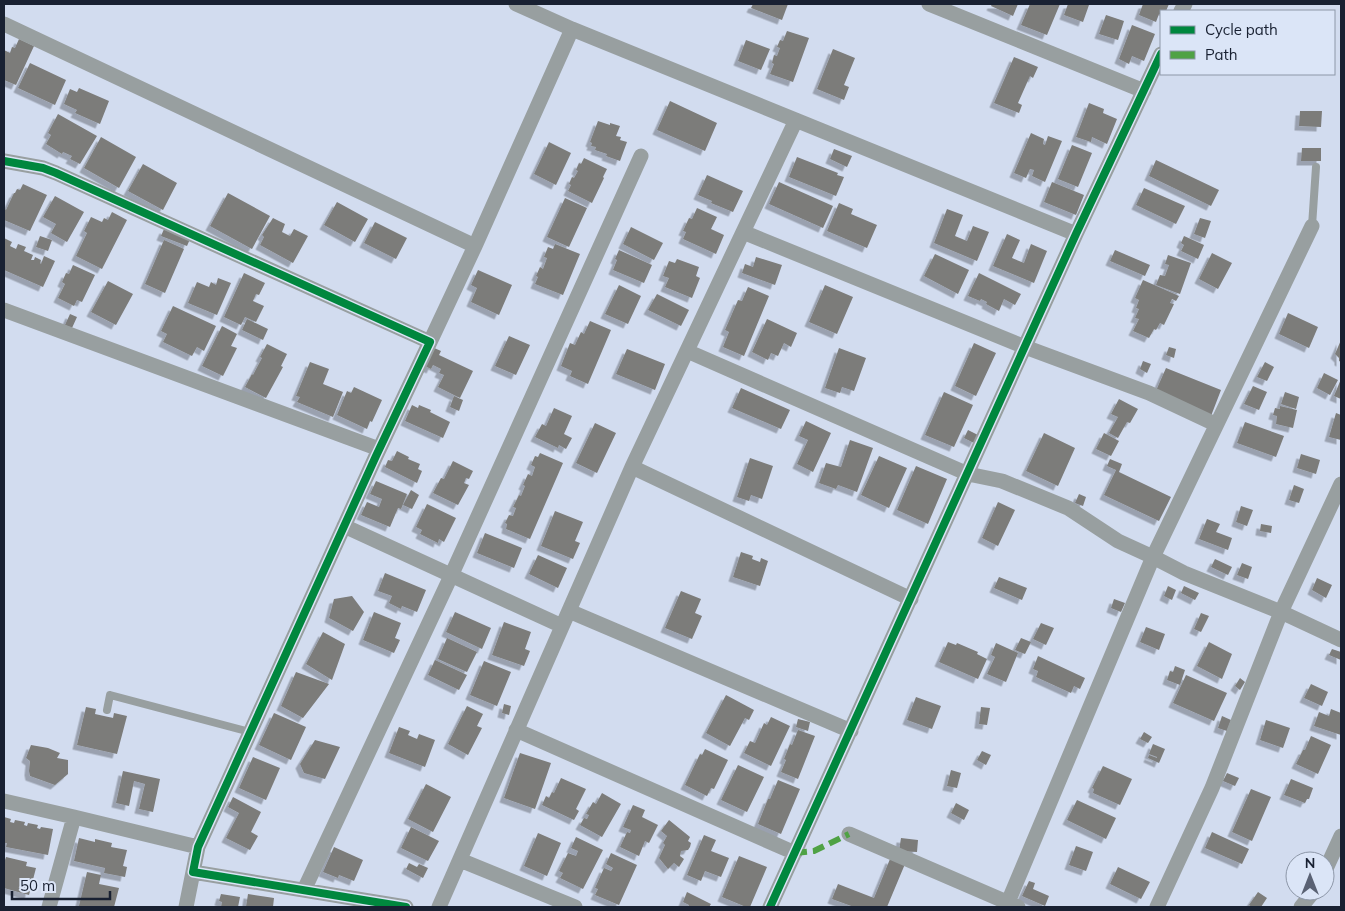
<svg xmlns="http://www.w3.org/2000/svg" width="1345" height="911" viewBox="0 0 1345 911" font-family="Mulish,sans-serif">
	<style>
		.building { fill: #7c7c7a; filter: url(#shadow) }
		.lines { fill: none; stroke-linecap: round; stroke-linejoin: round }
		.lane { stroke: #989fa0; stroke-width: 8 }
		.street { stroke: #989fa0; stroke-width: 15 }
		.quiet { stroke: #4fa244; stroke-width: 6; stroke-dasharray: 12 6; stroke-linecap: butt }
		.cycleway-casing { stroke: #dbe5f7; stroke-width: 11 }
		.cycleway { stroke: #00873e; stroke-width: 8 }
	</style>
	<defs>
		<filter id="shadow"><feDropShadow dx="-4.5" dy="4.5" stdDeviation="0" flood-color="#0004"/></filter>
	</defs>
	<rect width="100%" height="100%" fill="#d2dcef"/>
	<path class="building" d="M753 4H788L782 20 751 8Z
		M992 4H1018L1013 16 991 6Z
		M1030 4H1060L1047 35 1021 25Z
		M1068 4H1085L1089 5 1083 22 1064 15Z
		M1143 4H1169L1166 11H1161V15L1159 14 1156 22 1139 15Z
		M1106 15 1124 21 1118 40 1099 34Z
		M1132 25 1155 34 1144 61 1132 56 1129 64 1119 59Z
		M787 31 809 38 793 82 770 74 774 64 772 63 774 55 777 56 780 48 777 47 780 40 783 41Z
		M19 39 34 46 16 85 4 80V50L10 53 12 47 15 48Z
		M746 40 770 49 761 70 738 61Z
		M833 49 855 58 844 85 849 87 844 100 817 89Z
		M1014 57 1038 67 1033 78 1030 76 1018 103 1022 105 1019 113 994 103Z
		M30 63 66 80 55 105 18 88Z
		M79 88 109 101 100 124 75 113 77 110 64 104 70 89 77 92Z
		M670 101 717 123 705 151 657 130Z
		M1089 103 1104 109 1103 113 1117 119 1107 144 1092 137 1091 142 1076 137Z
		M1300 111H1322L1321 127 1299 126Z
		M58 114 97 136 80 164 70 159 72 156 63 152 62 154 46 144 51 135 48 133Z
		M598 121 610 125V123L620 126 616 136 621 137 620 140 627 142 620 161 606 156 607 154 595 150 596 147 591 146 592 143 590 142Z
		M1031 133 1044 139 1043 144 1045 145 1048 136 1062 141 1045 182 1032 176 1034 170 1030 169 1026 178 1014 173Z
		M101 137 136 157 119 188 84 168Z
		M549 142 571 153 556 185 534 174Z
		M1072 145 1092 153 1078 187 1058 179Z
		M1302 148H1321V161H1301Z
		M834 149 852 156 847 167 830 159Z
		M797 157 838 173 837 175 844 177 836 196 789 177Z
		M584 158 607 169 603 177 604 178 592 203 568 191 571 185 569 184 572 177 574 178 578 171 576 170 579 163 581 164Z
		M1156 160 1219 190 1211 206 1149 176Z
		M143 164 177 183 163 210 128 191Z
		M707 175 743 191 733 212 711 203 712 201 698 195Z
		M779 182 833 206 823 228 769 204Z
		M1052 182 1084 195 1076 215 1044 202Z
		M23 184 47 195 30 231 4 220 5 209 6 210 14 193H15L17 189 20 190Z
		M1144 188 1185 206 1176 224 1136 205Z
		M228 193 270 216 252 249 210 226Z
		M55 196 84 212 67 242 51 233 56 224 43 217Z
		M565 198 587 208 569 247 547 237Z
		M337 202 368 219 355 242 324 225Z
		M839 203 853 209 851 214 877 225 867 248 827 231Z
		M697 208 717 217 711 229 724 235 716 254 683 239 686 232 683 231 689 218 692 219Z
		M947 209 963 215 955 236 967 241 973 226 989 232 977 261 934 243Z
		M112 212 127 220 102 269 76 256 87 233 84 231 91 217 102 222 104 218 108 220Z
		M273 218 285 224 282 232 290 236 294 229 308 236 293 263 260 245 264 237 262 235Z
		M1200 218 1211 221 1205 238 1194 234Z
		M375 222 407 238 396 259 364 243Z
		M631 227 663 243 654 260 623 244Z
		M164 229 190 239 187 246 161 236Z
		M1007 234 1020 240 1012 258 1024 263 1031 244 1047 251 1034 283 993 266Z
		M40 236 52 240 48 251 36 247Z
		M1184 236 1204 245 1198 259 1181 251 1184 245 1181 243Z
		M4 238 12 242 10 246 16 249 18 244 26 247 24 251 33 255 31 260H34L35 257 41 260 40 263 41 264 44 256 55 261 43 287 4 270Z
		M164 240 184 249 165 293 145 284Z
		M555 244 580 254 563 295 535 284 538 277 536 276 540 267 543 269 547 258 544 257 548 247 553 249Z
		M619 250 652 265 644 283 613 270 617 260 615 259Z
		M1115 250 1150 265 1145 276 1110 261Z
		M1212 253 1232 263 1218 289 1199 279Z
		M935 254 969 270 958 294 924 276Z
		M1168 255 1191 263 1180 294 1156 285 1160 275 1165 276 1169 265 1165 264Z
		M756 257 782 265 775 285 742 273 745 264 753 267Z
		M677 259 699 267 696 276 700 278 692 298 665 287 669 278 663 276 669 261 675 263Z
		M73 265 95 275 82 302 77 300 74 306 58 298 65 284 62 282 66 273 69 274Z
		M478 270 512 285 499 315 471 302 477 288 471 285Z
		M244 273 265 283 259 295 256 294 253 301 264 306 256 322 245 317 241 325 224 317Z
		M979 273 1021 294 1015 305 1004 299 999 311 986 304 987 302 981 299 980 301 968 296Z
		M218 278 231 283 217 315 188 303 197 282 209 287 211 282 216 285Z
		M1143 280 1179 296 1176 301 1172 299 1170 303 1174 304 1164 325 1160 323 1156 330 1154 329 1149 338 1133 331 1139 319 1135 318 1139 309 1136 308 1139 300 1135 298Z
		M108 281 133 294 116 325 91 312Z
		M619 285 641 296 628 324 605 314Z
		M825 285 853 297 837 334 809 322Z
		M748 287 769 296 744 356 723 347 729 332 725 330 738 300 742 301Z
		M657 294 689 310 681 326 648 310Z
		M173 306 216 326 204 351 197 347 192 356 163 342 167 334 161 331Z
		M1288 313 1318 327 1309 348 1279 334Z
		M70 314 77 317 72 328 65 325Z
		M247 319 268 329 263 340 242 330Z
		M767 319 797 333 791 347 784 343 778 356 771 353 768 360 752 352Z
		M590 321 611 330 588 384 570 376 572 371 561 366 570 343 575 345 581 332 584 334Z
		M222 326 237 334 231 346 237 348 223 376 202 366Z
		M509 336 530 345 516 375 495 366Z
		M1341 340V362L1339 361V358L1335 354Z
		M974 343 996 353 976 396 955 386Z
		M267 344 287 354 281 366 283 367 266 398 245 387 252 374 253 375 262 358 260 357Z
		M432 347 441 351 439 355 473 371 460 398 438 387 444 375 439 373 441 369 433 365 431 369 423 365Z
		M1169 347 1176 349 1174 358 1166 355Z
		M839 348 866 358 854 391 842 387 840 393 825 388Z
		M627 349 665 364 655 390 616 374Z
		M1143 361 1151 364 1147 373 1140 369Z
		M310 362 329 369 323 384 343 392 333 417 297 402 300 397 296 396Z
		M1265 362 1274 367 1267 381 1257 377Z
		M1166 368 1221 390 1211 416 1155 393Z
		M1324 373 1338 380 1330 395 1317 388Z
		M1341 379V399L1334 396Z
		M1253 386 1267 392 1259 410 1244 404Z
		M354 387 382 400 372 422 370 421 367 429 337 415 347 391 351 393Z
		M741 388 790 410 781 429 732 408Z
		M944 392 973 405 954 447 925 435Z
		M1285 392 1299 397 1296 409 1281 404Z
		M454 396 463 400 459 411 450 407Z
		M1119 399 1138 409 1130 423 1127 422 1118 438 1109 433 1118 417 1111 414Z
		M412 405 418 408 419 405 431 410 430 412 450 422 443 438 405 421Z
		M1280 406 1297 410 1293 428 1276 424 1277 416 1273 415 1275 408 1280 409Z
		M554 408 572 416 564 434 572 438 566 449 559 445 558 448 535 437 542 424 546 426Z
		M1336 413 1341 415V440L1329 437Z
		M806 421 831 433 813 472 797 464 808 440 799 436Z
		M1245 422 1284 436 1276 457 1237 443Z
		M595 423 616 433 597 473 576 463Z
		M968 430 978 435 974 443 964 438Z
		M1044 433 1075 448 1058 486 1026 471Z
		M1104 433 1119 441 1111 456 1096 449Z
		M850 440 873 448 857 492 838 485 836 489 819 483 826 463 841 467Z
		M397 451 409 457 408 459 420 464 418 469 422 471 417 483 385 467 388 460 392 461Z
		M540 453 563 463 530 539 506 529 507 524 505 523 509 515 513 516 516 508 513 507 519 495 521 496 525 486 523 485 528 474 532 476 535 467 531 465 535 456 538 457Z
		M1301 454 1320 460 1316 474 1297 468Z
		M879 456 907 468 889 508 861 495Z
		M750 458 773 466 762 499 751 495 749 501 737 497Z
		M1110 459 1122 464 1119 472 1171 497 1159 521 1104 495 1116 470 1107 466Z
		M453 461 473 471 469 479 466 478 464 483 469 485 458 505 433 493 441 478 444 479Z
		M916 466 947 479 928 524 897 510Z
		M376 481 407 494 401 509 398 508 390 527 361 515 367 502 379 507 382 499 370 494Z
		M1294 485 1304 489 1299 503 1289 500Z
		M411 490 419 495 412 509 403 505Z
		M1079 494 1086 497 1083 506 1075 503Z
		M998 502 1015 510 998 546 982 538Z
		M427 504 456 518 444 542 439 539 438 543 420 534 422 530 416 527Z
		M1241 506 1253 510 1247 526 1236 522Z
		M555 511 583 522 575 541 580 543 573 559 541 546Z
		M1207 519 1220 524 1216 532 1232 538 1228 550 1199 539Z
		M1261 524 1272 526 1271 533 1260 531Z
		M485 533 522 548 514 568 477 553Z
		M741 552 753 556 752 559 760 562 761 558 768 561 760 586 733 577Z
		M538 555 567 568 558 588 529 574Z
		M1215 559 1232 567 1228 575 1211 567Z
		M1242 563 1252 567 1248 579 1237 575Z
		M385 573 426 590 417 612 402 606 401 609 389 603 392 596 378 591Z
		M999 577 1027 588 1022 600 994 588Z
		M1317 578 1332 585 1326 598 1312 590Z
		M1168 586 1176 590 1172 600 1164 596Z
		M1184 586 1199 593 1195 600 1181 593Z
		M681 591 701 599 695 613 702 616 692 639 665 628Z
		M352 596 364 612 353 631 329 618 334 599Z
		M1114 599 1125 603 1121 612 1111 608Z
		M374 612 401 623 395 638 400 640 394 653 363 640Z
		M455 612 491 628 482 649 446 632Z
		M1201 613 1209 616 1201 632 1194 629Z
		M504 622 531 632 525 649 530 651 524 666 492 655Z
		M1041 623 1054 628 1046 645 1033 639Z
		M1146 627 1165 634 1159 650 1140 642Z
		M323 632 345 644 332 680 306 664Z
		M447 638 477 652 467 672 438 659Z
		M1021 638 1031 642 1025 654 1015 650Z
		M948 642 956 645 957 643 978 652 977 654 987 659 978 679 939 662Z
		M1209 642 1232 654 1222 679 1197 666Z
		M996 643 1018 653 1006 682 987 674 995 657 991 655Z
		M1332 649 1341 652V660L1329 655Z
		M1038 656 1085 678 1080 689 1074 686 1071 693 1036 677 1038 671 1033 669Z
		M435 660 467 675 459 690 428 675Z
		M484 661 511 672 497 706 470 695Z
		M1175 666 1185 670 1180 685 1167 680 1170 671 1173 672Z
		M296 672 329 684 303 718 281 706Z
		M1186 675 1227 693 1214 721 1173 703Z
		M1240 678 1245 682 1240 690 1235 686Z
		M1311 684 1328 692 1322 706 1304 698Z
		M726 695 754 710 749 720 745 718 730 746 706 733Z
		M916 697 941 706 932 729 907 720Z
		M504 704 511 706 509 715 502 713Z
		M467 706 483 714 477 726 482 728 468 755 448 744Z
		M86 707 96 709 95 714 113 718 114 713 127 716 117 754 77 745Z
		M981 707 990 708 987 725 979 724Z
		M1331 709 1341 713V735L1314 726 1319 712 1329 716Z
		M274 713 306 727 291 760 259 745Z
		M1222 716 1231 720 1227 731 1218 728Z
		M771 717 790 726 771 766 744 753 750 741 755 743 764 723 767 725Z
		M798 719 810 722 808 731 796 727Z
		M1266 720 1290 728 1283 748 1260 740Z
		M399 727 410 731 408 735 417 739 419 734 435 740 425 767 389 753Z
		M798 730 815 736 798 779 781 772 786 760 784 759 790 744 792 745Z
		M1144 732 1152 737 1148 743 1140 739Z
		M1311 736 1331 745 1318 774 1296 764 1303 750H1305Z
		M315 740 340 747 325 779 304 773 300 764Z
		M1153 744 1165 749 1159 763 1148 758 1149 755 1157 758V757L1149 754Z
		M31 745 48 748 60 753 57 758 68 760V774L55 785 30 776 29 771 30 761 26 758Z
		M705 749 728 760 714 789 711 788 707 796 685 785 700 754 702 755Z
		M982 751 991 755 986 765 977 760Z
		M520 753 551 763 535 809 504 798Z
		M253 757 280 768 266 800 239 788Z
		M738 765 764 777 747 812 721 800Z
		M1103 766 1132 779 1120 805 1093 793 1094 789 1092 788Z
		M951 770 961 773 957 788 947 786Z
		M123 771 160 779 153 812 139 809 145 784 134 781 129 806 116 803Z
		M1227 773 1239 778 1235 786 1223 781Z
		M561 778 586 789 576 809 579 811 574 820 542 805 546 796 549 798 552 792 554 793Z
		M1291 779 1313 788 1309 799H1307L1305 803 1284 795Z
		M778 780 800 789 781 834 758 824 768 799H770Z
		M426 784 451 797 433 832 408 819Z
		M1251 789 1271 797 1252 841 1232 832Z
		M602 793 621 804 602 837 580 825 584 818 587 819 589 815 586 814 593 802 596 804Z
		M233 797 261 812 251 832 258 836 250 850 226 838 239 813 228 807Z
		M1077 800 1116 818 1106 839 1067 820Z
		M956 803 969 810 964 820 951 813Z
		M633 805 645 810 642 817 658 825 649 843 645 841 639 856 620 847 627 832 630 833 631 830 623 827Z
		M4 817 11 819 10 822 14 823 15 820 25 822 24 825 27 826 28 823 38 825 37 828 40 829 41 827 53 829 48 855 6 847 7 843H4Z
		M669 820 690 837 688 841 691 843 690 847 688 850 681 851 680 856 684 859 679 867 674 863 668 869 659 858 665 845 663 843 667 836 661 831Z
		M411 827 439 841 428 861 401 848Z
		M1212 832 1249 849 1242 864 1205 848Z
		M538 833 561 843 547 876 524 866Z
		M704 835 716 840 711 851 729 858 721 877 705 871 701 881 687 875Z
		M576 837 603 850 583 889 560 878 563 873 559 871 568 853 576 856 578 851 571 848Z
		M79 838 95 842V839L112 843 111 847 127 850 123 866 127 867 125 877 104 873 105 868 74 861Z
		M901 838 918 840 917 852 899 851Z
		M1076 846 1093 852 1086 871 1069 865Z
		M334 847 363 860 354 881 339 875 338 878 323 872Z
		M611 853 637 865 619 905 595 895 598 889 595 888 604 868 611 871 613 868 606 864Z
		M739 856 767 867 750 907H746L722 897Z
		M6 857 27 862 26 866 36 868 29 895 4 888V860H5Z
		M890 859 905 864 887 907H854L832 899 838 884 874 898Z
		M409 863 417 867 419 864 428 868 423 878 406 869Z
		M1118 867 1150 882 1141 899 1110 884Z
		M87 872 101 875 99 884 119 888 114 907H85L79 906Z
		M1029 881 1035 883 1033 889 1049 896 1045 906 1022 896Z
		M687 892 711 904 709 907H688L689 905 683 902Z
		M1258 892 1267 898 1261 907H1252L1249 905Z
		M221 894 240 897 238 907H221L222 902 219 901Z
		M248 894 274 898 273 907H246Z"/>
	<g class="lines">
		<path class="lane" d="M1312 226 1316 167
			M107 710 110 695 250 732"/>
		<path class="street" d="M516 4 572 29 1076 234
			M929 4 1144 91
			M1181 11 1185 4
			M4 24 475 246
			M4 161 43 168 56 173 430 342 376 456 198 847 193 872 406 907
			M743 232 1025 347 1149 393 1215 424V427
			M4 310 379 449
			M430 342 475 246 572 29
			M687 351 968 474 1002 481 1068 508 1118 541 1153 557 1184 573 1281 612 1341 640
			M632 467 911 599
			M344 526 562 626
			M569 611 851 731
			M516 730 795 853
			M4 801 74 817 198 847
			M849 834 1018 907
			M460 860 575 907
			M1325 871 1341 836
			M304 890 451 576 641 156
			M49 907 74 817
			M186 907 193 872
			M439 907 632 467 796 120
			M770 907 1076 234 1161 54
			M1006 907 1153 557 1312 226
			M1157 907 1212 788 1281 612 1341 484
			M1301 907 1314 891"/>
		<path class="quiet" d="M795 853 814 851 849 834"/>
		<g class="cycleway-casing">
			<path id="cycleway" d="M4 161 43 168 56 173 430 342 376 456 198 847 193 872 406 907
				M770 907 1076 234 1161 54"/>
		</g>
		<use href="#cycleway" class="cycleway"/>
	</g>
	<rect width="1345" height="911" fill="none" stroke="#192132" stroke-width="10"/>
	<rect x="1160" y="10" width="175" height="65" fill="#dbe5f7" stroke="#8d97a8"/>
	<rect x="1170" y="26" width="25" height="8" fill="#00873e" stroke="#8d97a8"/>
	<text x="1205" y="35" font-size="15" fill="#192132">Cycle path</text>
	<rect x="1170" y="51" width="25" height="8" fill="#4fa244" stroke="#8d97a8"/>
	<text x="1205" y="60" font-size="15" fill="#192132">Path</text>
	<g transform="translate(1310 876)"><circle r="24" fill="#dbe5f7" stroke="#8d97a8"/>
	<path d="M0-4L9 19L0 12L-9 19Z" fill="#5a6274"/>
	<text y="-8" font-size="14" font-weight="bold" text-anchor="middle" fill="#192132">N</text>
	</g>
	<path d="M12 891v8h98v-8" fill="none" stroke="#192132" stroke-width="2.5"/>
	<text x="20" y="891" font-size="15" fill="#192132" stroke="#dbe5f7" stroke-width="4" paint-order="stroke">50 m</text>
</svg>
